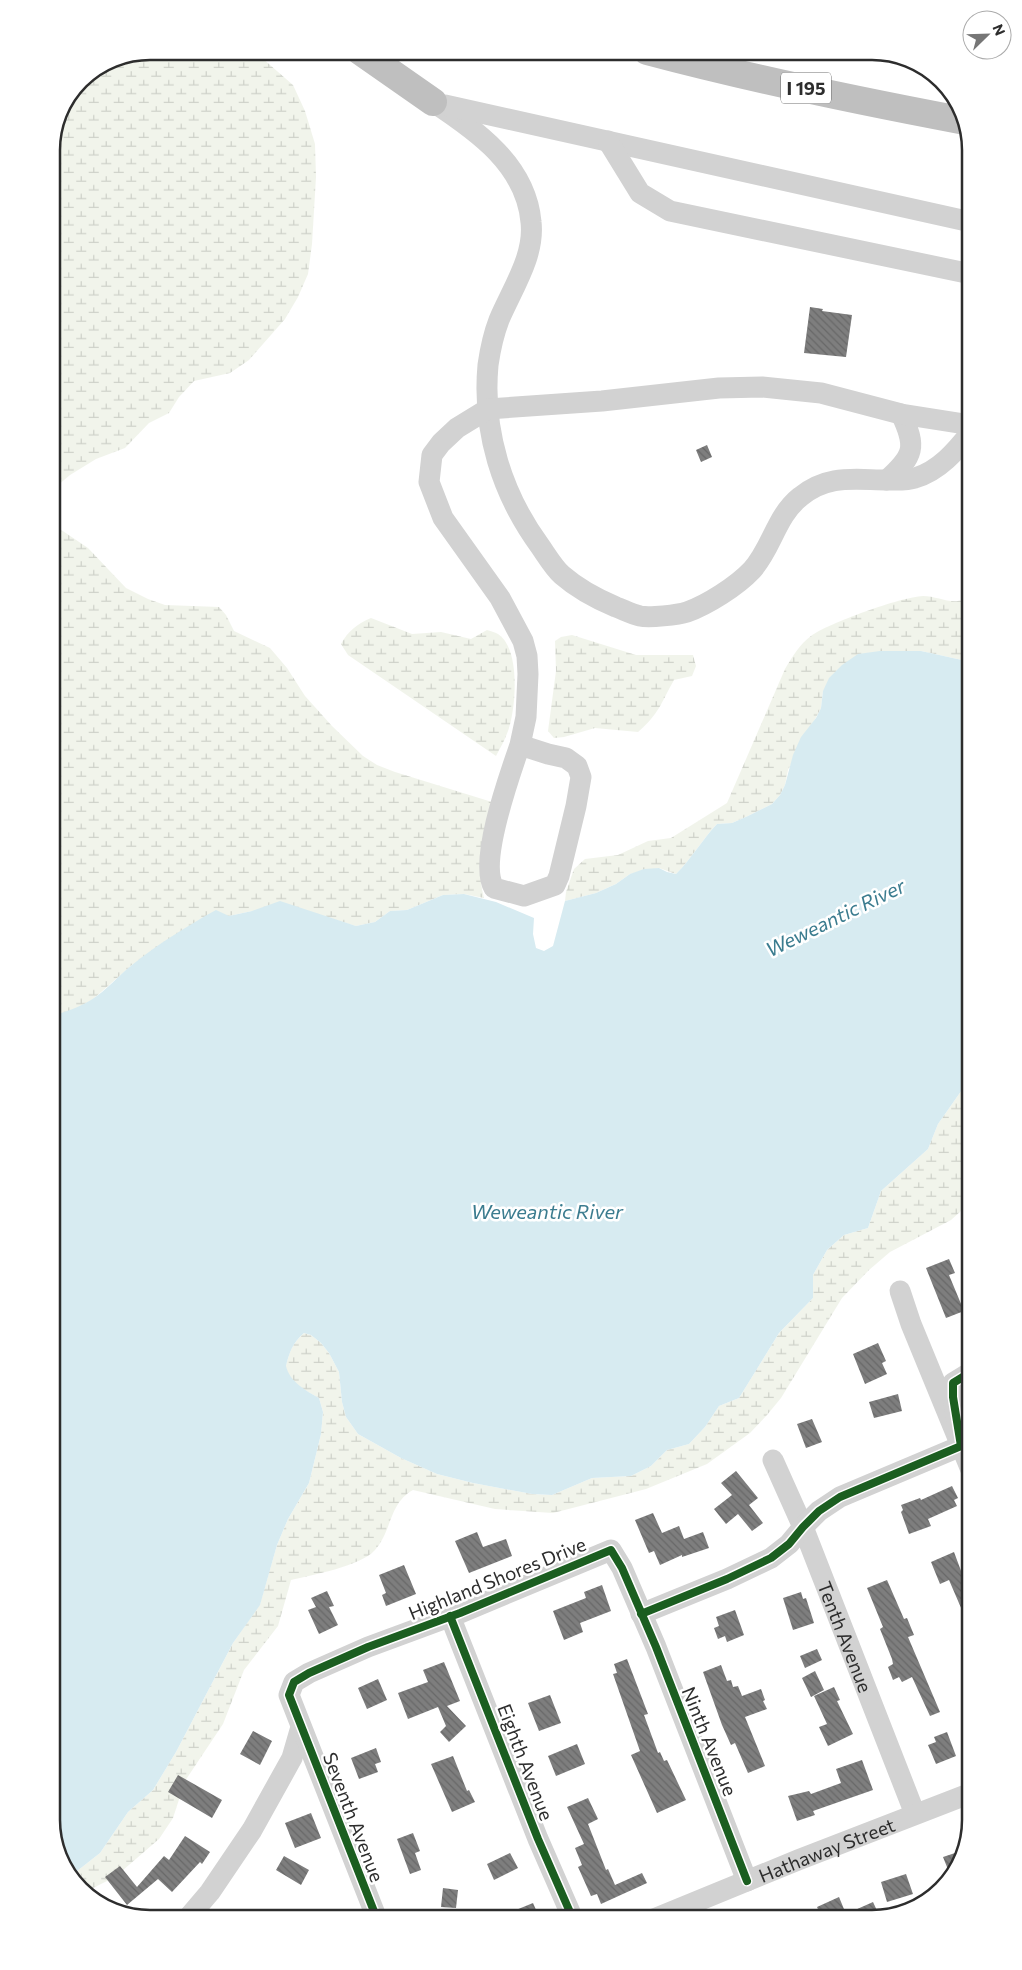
<svg xmlns="http://www.w3.org/2000/svg" width="1022" height="1970" viewBox="0 0 1022 1970" font-family="Commissioner,sans-serif">
	<style>
		.wetland { fill: url(#wetland-marsh) }
		.water { fill: #d7ebf1 }
		.building { fill: url(#building-back-hatch) }
		.lines { fill: none; stroke-linecap: round; stroke-linejoin: round }
		.minor { stroke: #d2d2d2; stroke-width: 21 }
		.highway { stroke: #bfbfbf; stroke-width: 28 }
		.cycleway-casing { stroke: #fff; stroke-width: 11 }
		.cycleway { stroke: #1b5e20; stroke-width: 8 }
		.labels { text-anchor: middle; dominant-baseline: central; stroke-width: 5; stroke-linejoin: round; paint-order: stroke }
		.shield { fill: #fff; stroke: #6c6c6c; stroke-width: 1 }
		.shield-label { font-size: 18px; font-weight: bold; fill: #2d2d2d }
		.street-label { font-size: 19px; fill: #2d2d2d; stroke: #fff }
		.water-label { font-size: 20px; font-style: italic; fill: #3b7c8f; stroke: #fff }
		.rim { fill: none; stroke: #2d2d2d; stroke-width: 2.5 }
	</style>
	<defs>
		<pattern id="wetland-marsh" width="20" height="14" patternUnits="userSpaceOnUse" patternTransform="scale(1.25)"><rect width="20" height="14" fill="#f1f4eb"/><path d="M1 5h8M5 5V1M11 12h8M15 12V8" fill="none" stroke="#cfd2ca"/></pattern>
		<pattern id="building-back-hatch" width="6" height="6" patternUnits="userSpaceOnUse" patternTransform="scale(1.25)"><rect width="6" height="6" fill="#7e7e7e"/><path d="M-1 5l2 2M0 0l6 6M5-1l2 2" fill="none" stroke="#686868"/></pattern>
	</defs>
	<rect width="100%" height="100%" fill="#fff"/>
	<path class="wetland" d="M150 51H254L293 85 305 111 315 144 316 177 312 244 308 274 298 297 285 319 249 360 230 373 194 381 179 397 169 413 149 423 125 448 96 459 70 475 51 491V144L59 112 80 80 113 59Z
		M51 523 88 548 126 588 148 599 165 605 219 607 226 615 234 631 270 648 287 668 305 696 332 726 363 756 377 765 395 772 492 802C484 834 475 865 484 898L464 894 443 895 407 910 390 911 375 922 356 926 316 914 252 911 229 916 132 965 92 1000 74 1010 51 1016Z
		M971 594V662L921 651 823 691 821 708 788 770 785 785 780 795 772 804 748 816 732 823 717 824C702 840 692 858 676 874L659 868 630 874 616 884 596 893 565 901 566 892 574 869 585 859 618 855 648 841 671 838 727 803 785 669C792 657 800 644 811 636 829 623 901 597 923 596 940 596 957 609 971 594Z
		M371 618 412 634 441 632 471 639 487 630C490 631 495 632 498 634 521 649 516 709 508 731 505 740 500 748 496 756L348 655 341 644C348 631 357 624 371 618Z
		M572 635 636 655H693L696 666 692 676 674 680C661 703 659 714 638 732L595 728 564 737 554 738 548 731 556 671 555 641 561 637Z
		M971 1077V1202L951 1220 890 1252 869 1270 842 1298 781 1398 767 1415 750 1433 707 1464 646 1489 553 1513 495 1509 413 1490C389 1503 392 1531 375 1550 361 1566 312 1575 291 1580L278 1626 244 1670 223 1724 185 1781 173 1818 159 1839 115 1877 85 1892 72 1875 100 1853 128 1812 153 1790 176 1752 233 1643 260 1604 277 1545 288 1519 309 1483 321 1434 323 1412 319 1398C308 1392 286 1381 286 1367 286 1363 288 1359 289 1355 292 1346 297 1339 304 1333L311 1335 321 1343 329 1353 339 1372 342 1402 346 1417 358 1434 401 1458 437 1474 473 1483 532 1494 552 1495 592 1478 631 1476 651 1466 667 1450 689 1444 705 1427 719 1406 739 1398 779 1333 813 1298V1275L827 1250 844 1235 868 1228 881 1191 928 1149 938 1124Z"/>
	<path class="water" d="M880 651H921L971 662V1077L938 1124 928 1149 881 1191 868 1228 844 1235 827 1250 813 1275V1298L779 1333 739 1398 719 1406 705 1427 689 1444 667 1450 651 1466 631 1476 592 1478 552 1495 532 1494 473 1483 437 1474 401 1458 358 1434 346 1417 342 1402 339 1372 329 1353 321 1343 311 1335 304 1333C293 1342 289 1353 286 1366 290 1382 305 1390 319 1398L323 1412 321 1434 309 1483 288 1519 277 1545 260 1605 233 1643 176 1752 153 1790 128 1812 100 1853 72 1875 59 1857 51 1820V1016C65 1012 78 1008 91 1000 106 991 118 976 132 965 158 944 187 926 216 910L229 916 252 911 280 901 356 926 375 922 390 911 407 910 443 895 464 894 496 902 534 918 533 934 536 948 544 951 553 946 565 901 596 893 616 884 630 874 644 869 659 868 667 872 676 874C692 858 702 840 717 824L732 823 748 816 772 804 780 795 785 785 793 755 801 737 816 718 821 708 823 691 829 678 842 665 858 654Z"/>
	<path class="building" d="M810 307 823 309 822 311 852 315 846 357 804 353Z
		M707 445 712 457 701 462 696 450Z
		M949 1259 955 1273 949 1275 964 1311 946 1318 926 1268Z
		M878 1343 886 1361 882 1363 887 1374 865 1384 853 1354Z
		M898 1394 902 1411 874 1418 869 1402Z
		M812 1419 822 1442 806 1448 797 1424Z
		M736 1471 758 1498 749 1505 763 1523 752 1531 738 1514 726 1524 714 1509 732 1495 721 1483Z
		M952 1486 958 1498 954 1500 957 1506 928 1519 931 1526 909 1534 901 1512 903 1510 901 1505 920 1498 921 1500Z
		M653 1513 662 1533 679 1526 684 1539 703 1532 709 1548 682 1557V1555L660 1565 654 1551 649 1553 635 1520Z
		M477 1532 483 1547 506 1539 512 1556 469 1573 455 1541Z
		M954 1552 967 1587 971 1586V1631L949 1580 940 1584 931 1562Z
		M404 1565 416 1594 386 1606 382 1595 386 1593 379 1575Z
		M887 1580 904 1619 907 1618 914 1635 908 1637 940 1712 930 1716 912 1677 902 1682 899 1677 893 1680 888 1667 893 1664 892 1659 880 1629 883 1627 867 1588Z
		M602 1585 611 1611 580 1623 583 1632 564 1640 553 1611 586 1598 584 1592Z
		M327 1591 334 1606 329 1607 338 1625 319 1634 308 1610 316 1607 311 1598Z
		M801 1592 803 1599 806 1598 814 1623 793 1630 783 1598Z
		M735 1610 744 1635 727 1642 725 1636 718 1639 714 1628 719 1626 716 1617Z
		M817 1649 822 1660 805 1668 800 1656Z
		M627 1659 648 1714 644 1715 658 1753 660 1752 664 1761 667 1760 686 1800 657 1813 631 1755 640 1751 613 1674 617 1673 614 1664Z
		M444 1662 460 1701 447 1706 466 1726 449 1742 440 1732 446 1726 438 1707 408 1719 398 1693 428 1682 423 1670Z
		M721 1665 727 1681 731 1680 733 1687 738 1686 742 1696 761 1689 765 1700 763 1701 767 1709 745 1717 765 1766 748 1773 735 1743 731 1745 722 1725 703 1672Z
		M815 1671 824 1690 811 1697 802 1678Z
		M378 1679 387 1700 367 1709 358 1688Z
		M834 1687 840 1700 837 1701 853 1734 828 1746 819 1727 827 1724 814 1696Z
		M550 1695 561 1723 539 1731 528 1703Z
		M253 1731 272 1741 260 1765 240 1754Z
		M947 1732 956 1756 936 1764 928 1745 936 1742 934 1737Z
		M577 1744 585 1764 556 1776 548 1756Z
		M376 1748 381 1762 375 1764 378 1772 359 1779 351 1758Z
		M453 1756 467 1791 469 1790 475 1802 452 1812 431 1764Z
		M862 1760 873 1790 813 1811 815 1815 797 1821 788 1796 809 1791 811 1794 841 1783 836 1769Z
		M178 1775 222 1800 212 1818 168 1792Z
		M588 1798 598 1819 588 1824 606 1870 608 1869 615 1885 642 1873 647 1883 601 1904 597 1894 591 1896 578 1867 582 1865 575 1848 584 1844 567 1807Z
		M311 1813 321 1838 295 1848 285 1823Z
		M413 1833 420 1851 415 1853 421 1870 410 1874 397 1839Z
		M185 1836 210 1852 202 1864 200 1862 172 1892 158 1879 127 1905 105 1877 120 1866 137 1887 164 1856 169 1860Z
		M961 1851 954 1875 951 1877 943 1857Z
		M510 1853 518 1868 494 1880 487 1864Z
		M284 1856 309 1870 301 1885 276 1870Z
		M906 1874 913 1894 887 1902 881 1882Z
		M443 1888 458 1890 456 1908 441 1907Z
		M839 1897 846 1914 873 1902 880 1917 822 1919 817 1907Z
		M533 1903 540 1919H496V1918Z"/>
	<g class="lines">
		<g class="minor">
			<path d="M433 102C477 131 526 165 531 222 535 256 512 289 499 320 494 333 490 351 488 365 482 431 502 494 540 546 547 556 554 568 562 575 578 589 597 599 616 607 624 610 632 614 640 616 649 618 678 615 687 612 707 605 737 586 752 570 772 548 776 516 800 497 830 472 859 481 895 480 901 480 909 480 915 478 939 471 956 451 971 432"/>
			<path d="M445 105 971 222"/>
			<path d="M608 141 640 193 670 211 971 274"/>
			<path d="M887 480C914 456 917 447 901 414"/>
			<path d="M520 745C510 774 478 862 494 888L524 896 555 885 559 876 576 806 581 777 577 766 566 758 548 754 520 745 526 717 528 674 527 656 523 641 500 598 443 518 429 482 432 455 441 443 457 428 488 409 602 401 719 388 762 387 821 393 901 414 971 425"/>
			<path d="M900 1291 911 1324 971 1470"/>
			<path id="s1" d="M773 1460 803 1527 915 1814"/>
			<path d="M641 1614 727 1579 771 1558 789 1544 803 1527 819 1511 840 1497 961 1446 953 1397V1383L971 1372"/>
			<path d="M450 1616 538 1839 573 1919"/>
			<path d="M187 1919 210 1892 252 1830 292 1758 301 1727"/>
			<path d="M377 1919 289 1695 294 1682 309 1673 368 1647 460 1613 611 1550 622 1568 656 1647 747 1881"/>
			<path id="s2" d="M654 1919 798 1860 971 1793"/>
		</g>
		<path class="highway" d="M360 51 433 102
			M647 51C752 79 859 101 965 121"/>
		<g class="cycleway-casing">
			<path id="cycleway" d="M641 1614 727 1579 771 1558 789 1544 803 1527 819 1511 840 1497 961 1446 953 1397V1383L971 1372
				M450 1616 538 1839 573 1919
				M377 1919 289 1695 294 1682 309 1673 368 1647 460 1613 611 1550 622 1568 656 1647 747 1881"/>
		</g>
		<use href="#cycleway" class="cycleway"/>
	</g>
	<g class="labels">
		<rect class="shield" x="781" y="72.5" width="50" height="31" rx="4"/>
		<g class="shield-label">
			<text x="806" y="88">I 195</text>
		</g>
		<g class="street-label">
			<text transform="translate(497 1578) rotate(-22)">Highland Shores Drive</text>
			<text stroke="none"><textPath href="#s1" startOffset="191">Tenth Avenue</textPath></text>
			<text transform="translate(710 1741) rotate(68)">Ninth Avenue</text>
			<text transform="translate(526 1762) rotate(69)">Eighth Avenue</text>
			<text transform="translate(354 1817) rotate(69)">Seventh Avenue</text>
			<text stroke="none"><textPath href="#s2" startOffset="186">Hathaway Street</textPath></text>
		</g>
		<g class="water-label">
			<text transform="translate(835 917) rotate(-26)">Weweantic River</text>
			<text x="547" y="1211">Weweantic River</text>
		</g>
	</g>
	<path d="M0 0H1022V1970H0ZM150 60H872A90 90 0 0 1 962 150V1820A90 90 0 0 1 872 1910H150A90 90 0 0 1 60 1820V150A90 90 0 0 1 150 60Z" fill="#fff" fill-rule="evenodd"/>
	<path class="rim" d="M150 60H872A90 90 0 0 1 962 150V1820A90 90 0 0 1 872 1910H150A90 90 0 0 1 60 1820V150A90 90 0 0 1 150 60Z"/>
	<g transform="translate(987 35) rotate(67)"><circle r="24" fill="#ffffff" stroke="#ababab"/>
	<path d="M0-4L9 19L0 12L-9 19Z" fill="#767676"/>
	<text y="-8" font-size="14" font-weight="bold" text-anchor="middle" fill="#2d2d2d">N</text>
	</g>
</svg>
